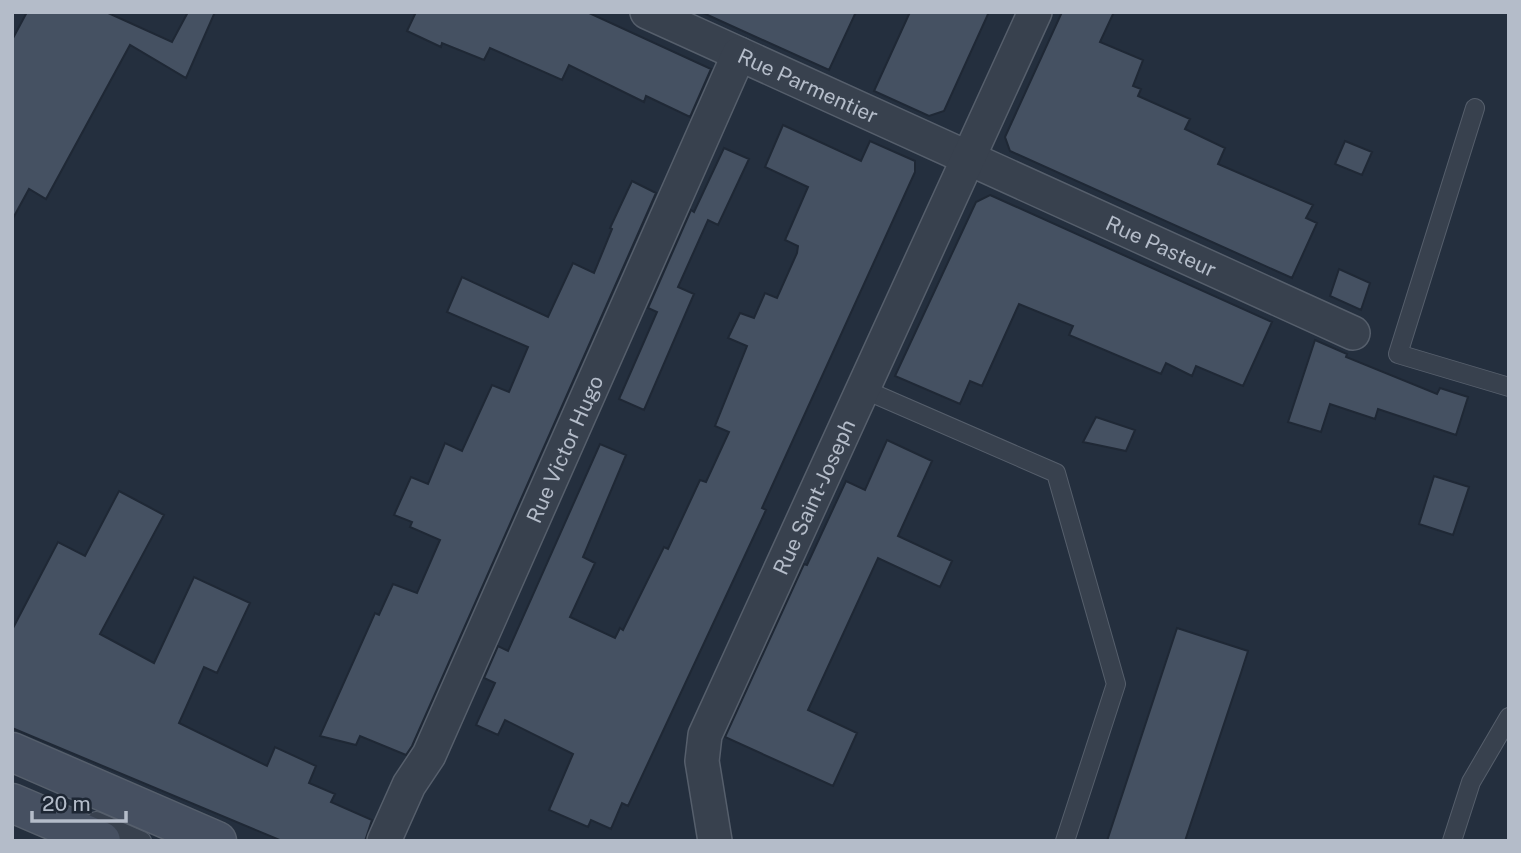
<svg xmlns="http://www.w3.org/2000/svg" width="1521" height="853" viewBox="0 0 1521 853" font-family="'Public Sans',sans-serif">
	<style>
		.building { fill: #455162; stroke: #1f2835; stroke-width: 2 }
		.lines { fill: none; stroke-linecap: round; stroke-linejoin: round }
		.lane-casing { stroke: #565f6c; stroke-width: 20 }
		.street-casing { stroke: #565f6c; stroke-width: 36 }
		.secondary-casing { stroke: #565f6c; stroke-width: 41 }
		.lane { stroke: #38414e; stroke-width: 18 }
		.street { stroke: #38414e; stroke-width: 33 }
		.secondary { stroke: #465061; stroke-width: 38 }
		.labels { text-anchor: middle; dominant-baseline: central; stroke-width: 5; stroke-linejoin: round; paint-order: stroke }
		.street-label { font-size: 21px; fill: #b4bcc9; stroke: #1d2633 }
	</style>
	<rect width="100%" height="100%" fill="#242f3e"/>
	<path class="building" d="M27 12H106L172 42 188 12H215L186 78 130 45 46 199 29 189 12 220V40Z
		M416 12H587L711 69 690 117 646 96 644 102 569 65 562 80 490 48 484 60 442 43 441 47 407 31Z
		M701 12H856L829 70Z
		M910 12H989L944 111 929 116 874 91Z
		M1062 12H1114L1100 42 1143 60 1133 86 1141 89 1138 96 1190 119 1185 129 1225 148 1218 164 1313 205 1306 218 1317 223 1292 278 1010 151 1005 137Z
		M783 125 861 161 870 141 915 161V172L762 508 766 510 754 536 628 806 622 803 611 829 591 820 588 827 549 810 573 754 505 720 498 735 476 725 495 683 484 678 498 646 508 651 600 444 626 455 583 557 595 563 570 617 615 638 620 628 623 630 664 547 668 549 700 480 706 482 729 432 715 426 747 346 728 338 740 313 754 318 765 293 777 298 797 253 798 246 785 240 808 187 765 167Z
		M1345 141 1372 152 1362 175 1335 164Z
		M724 148 749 159 718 225 708 220 678 287 694 294 644 410 619 399 657 312 648 308 691 210 694 212Z
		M632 181 656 193 412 746 406 755 360 736 356 745 320 736 375 613 379 615 393 584 417 593 440 540 410 527 412 522 394 515 411 477 428 484 445 443 462 451 492 385 509 392 528 347 447 312 462 277 548 317 573 263 594 273 612 229 610 228Z
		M990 195 1272 322 1243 386 1196 366 1192 376 1166 363 1161 374 1069 335 1073 326 1019 304 982 386 970 381 960 404 895 376 976 202Z
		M1339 269 1370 283 1361 310 1330 296Z
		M1315 340 1347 354 1346 357 1437 394 1440 388 1468 397 1456 435 1378 409 1375 419 1330 404 1321 432 1288 422Z
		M1096 417 1135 430 1126 451 1083 442Z
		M887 440 932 461 898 536 952 561 940 587 878 558 808 710 857 733 833 786 725 737 804 564 807 565 846 481 865 490Z
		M1434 476 1469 487 1453 535 1419 524Z
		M119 491 164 515 100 634 154 663 194 577 250 603 217 673 204 667 179 723 267 766 275 747 316 766 309 783 335 794 331 802 372 820 365 841H282L12 728V630L58 542 85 556Z
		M1177 628 1248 651 1241 673 1185 841H1107Z"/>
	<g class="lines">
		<g class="lane-casing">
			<path id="lane" d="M1475 108 1398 354 1509 387
				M863 389 1056 473 1116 684 1065 841
				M96 821 142 841
				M1452 841 1471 782 1509 717"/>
		</g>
		<g class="street-casing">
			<g id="street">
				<path id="s1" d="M647 12 1353 333"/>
				<path id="s2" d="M384 841 409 785 429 755 739 54"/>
				<path id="s3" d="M715 841 702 761 705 735 1035 12"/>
			</g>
		</g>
		<g class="secondary-casing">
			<path id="secondary" d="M12 752 217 841
				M12 803 101 841"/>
		</g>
		<use href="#lane" class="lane"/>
		<use href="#street" class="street"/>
		<use href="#secondary" class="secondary"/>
	</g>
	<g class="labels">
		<g class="street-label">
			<text stroke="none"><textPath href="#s1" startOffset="177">Rue Parmentier</textPath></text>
			<text stroke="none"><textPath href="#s1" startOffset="565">Rue Pasteur</textPath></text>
			<text stroke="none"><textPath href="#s2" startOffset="432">Rue Victor Hugo</textPath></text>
			<text stroke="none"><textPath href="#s3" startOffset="369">Rue Saint-Joseph</textPath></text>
		</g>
	</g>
	<rect width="1521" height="853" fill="none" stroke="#b4bcc9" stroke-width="28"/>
	<path d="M32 811v10h94v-10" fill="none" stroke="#b4bcc9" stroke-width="3.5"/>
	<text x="42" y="811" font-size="21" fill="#b4bcc9" stroke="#1d2633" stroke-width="5" paint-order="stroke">20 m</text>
</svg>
